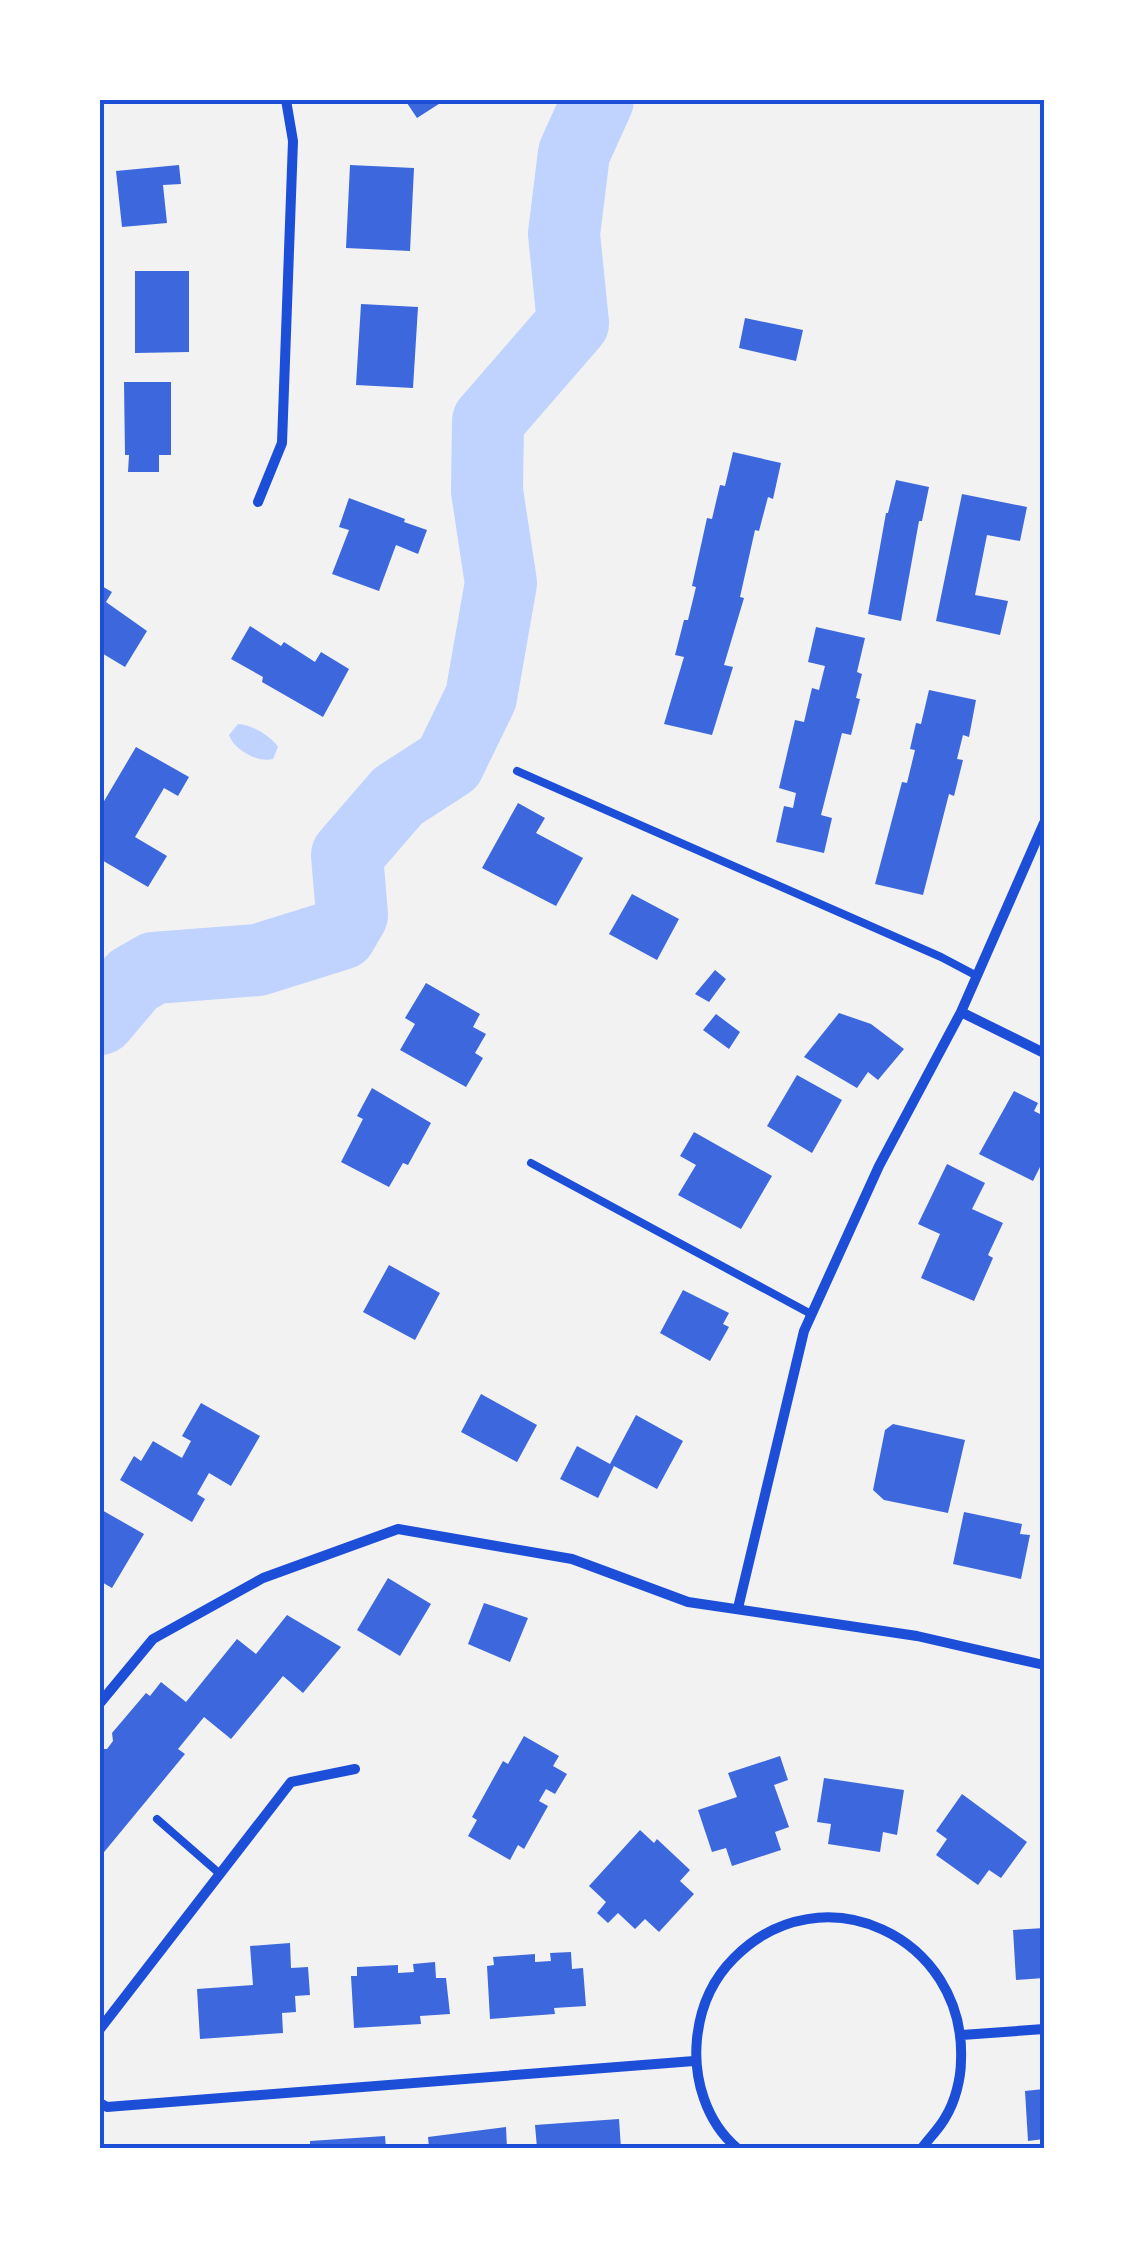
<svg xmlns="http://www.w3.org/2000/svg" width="1144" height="2248" viewBox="0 0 1144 2248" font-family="Signika,sans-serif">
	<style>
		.water { fill: #bfd3fe }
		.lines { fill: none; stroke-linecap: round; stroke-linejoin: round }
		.river { stroke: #bfd3fe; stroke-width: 72 }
		.building { fill: #3d67dc }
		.service { stroke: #1d4ed8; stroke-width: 8 }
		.minor { stroke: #1d4ed8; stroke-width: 10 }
		.neatline { fill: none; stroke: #1d4ed8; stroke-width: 4 }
	</style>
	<rect width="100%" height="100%" fill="#f2f2f2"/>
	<path class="water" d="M238 724C250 724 271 736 278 747L273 759C258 763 234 750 229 735Z"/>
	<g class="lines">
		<path class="river" d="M100 1019 133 980 154 968 258 960 341 934 352 915 347 855 398 796 449 763 481 697 501 583 487 491 488 421 573 323 564 234 574 153 598 100"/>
	</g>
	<path class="building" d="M405 100H445L417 118Z
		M179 165 181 184 163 185 167 223 122 227 116 171Z
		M350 165 414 168 410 251 346 248Z
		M135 271H189V352L135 353Z
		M361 304 418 307 413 388 356 385Z
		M745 318 803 330 796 361 739 348Z
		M124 382H171V455H159V472H128L129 455H125Z
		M733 452 781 463 773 499 768 497 759 531 755 530 740 597 744 598 724 665 733 667 712 735 664 724 684 657 675 655 684 620H688L696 587 692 586 707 518 712 519 720 485 725 486Z
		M896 480 929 487 922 521H919L901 621 868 614 886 513H888Z
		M962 494 1027 507 1020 541 987 535 975 595 1008 601 1000 635 936 621Z
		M349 498 405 519 404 522 427 530 418 554 396 545 379 591 332 574 349 530 339 527Z
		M100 585 112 592 106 602 147 631 125 667 100 652Z
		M250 626 281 646 284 642 315 662 321 652 349 669 323 717 262 682 263 677 231 659Z
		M816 627 865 638 857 672 862 674 856 698 860 699 851 735 842 733 821 815 832 818 824 853 776 842 784 806 793 808 796 793 779 788 795 720 804 722 812 688 819 690 825 666 808 662Z
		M929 690 976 700 969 737 963 735 957 759 963 760 954 796 949 794 923 895 875 884 902 782 907 783 915 750 910 749 916 723 921 724Z
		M136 747 189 777 178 796 164 788 135 837 167 856 148 887 100 859V808Z
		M518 803 545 818 536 833 583 858 556 906 482 868Z
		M632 894 679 919 657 960 609 934Z
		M715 970 726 979 709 1002 695 994Z
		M426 983 480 1014 473 1027 486 1034 475 1053 483 1058 466 1087 400 1050 415 1024 405 1018Z
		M839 1013 871 1024 904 1049 878 1080 868 1072 857 1088 804 1057Z
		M716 1014 740 1032 729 1049 703 1030Z
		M797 1075 842 1100 812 1153 767 1126Z
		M372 1088 431 1123 408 1165 403 1163 389 1187 341 1162 363 1119 357 1116Z
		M1014 1091 1038 1103 1034 1111 1044 1116V1159L1033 1181 979 1154Z
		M694 1132 772 1176 741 1229 678 1195 696 1165 680 1156Z
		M947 1164 985 1183 972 1209 1003 1223 988 1255 993 1258 974 1301 921 1278 940 1234 918 1224Z
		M389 1265 440 1293 415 1340 363 1312Z
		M683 1290 729 1313 723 1324 729 1327 710 1361 660 1333Z
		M481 1394 537 1425 517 1462 461 1432Z
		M201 1403 260 1436 231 1486 209 1473 197 1494 205 1499 192 1522 120 1480 134 1456 141 1461 153 1441 182 1458 191 1441 182 1436Z
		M636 1415 683 1441 657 1489 614 1466 598 1498 560 1479 577 1446 610 1464Z
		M893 1424 965 1440 948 1513 884 1500 873 1490 885 1430Z
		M100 1509 144 1534 112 1588 100 1581Z
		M964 1512 1022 1524 1020 1534 1030 1535 1021 1579 953 1564Z
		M388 1578 431 1604 400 1656 357 1630Z
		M484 1603 528 1618 510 1662 468 1644Z
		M287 1615 341 1647 303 1693 283 1676 231 1739 204 1717 178 1749 185 1754 100 1857V1749H107L113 1741 112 1733 146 1693 150 1696 161 1682 186 1702 237 1639 256 1654Z
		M524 1736 559 1756 553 1766 567 1774 555 1794 546 1789 539 1801 548 1806 524 1849 518 1845 510 1860 468 1836 477 1820 472 1817 498 1770 503 1761 508 1764Z
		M780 1756 788 1780 774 1785 789 1827 775 1832 781 1850 732 1866 726 1848 712 1852 698 1810 737 1797 728 1773Z
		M824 1778 904 1790 897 1835 883 1832 880 1852 828 1844 831 1824 817 1822Z
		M962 1794 1027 1842 1001 1878 989 1870 978 1885 936 1855 947 1839 936 1831Z
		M640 1830 654 1843 657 1839 690 1870 680 1881 694 1894 659 1932 645 1919 635 1929 618 1913 608 1923 597 1913 606 1902 589 1886Z
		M1044 1928V1978L1016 1980 1013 1930Z
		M290 1943 291 1968 308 1967 310 1995 295 1996 296 2012 282 2013 283 2033 200 2039 197 1989 253 1985 250 1946Z
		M571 1952 572 1969 583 1968 586 2006 554 2008 555 2014 490 2019 487 1966 494 1965 493 1957 535 1954V1962L551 1961 550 1953Z
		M435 1962 436 1978H446L450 2014 420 2016 421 2024 354 2028 351 1976H357V1967L398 1965V1973L414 1972 413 1964Z
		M1044 2089V2139L1028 2141 1025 2091Z
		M619 2119 621 2148H537L535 2125Z
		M506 2127 507 2148H429L428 2137Z
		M385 2136 386 2148H310V2141Z"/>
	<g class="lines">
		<path class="service" d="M517 771 941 957 977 976
			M531 1163 811 1314
			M157 1819 220 1874"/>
		<path class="minor" d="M258 502 282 443 293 141 286 100
			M961 1012 1044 1053
			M738 1608 804 1331 879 1166 961 1012 1044 823
			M100 1703 153 1639 263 1578 398 1529 572 1559 688 1602 917 1636 1044 1665
			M100 2029 291 1782 355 1769
			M962 2035 1044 2029
			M100 2103 107 2107 694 2061
			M737 2148C706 2122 693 2078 697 2039 700 2008 711 1981 734 1958 822 1869 966 1937 961 2060 961 2079 955 2102 945 2118 939 2129 929 2138 922 2148"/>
	</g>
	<rect width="1144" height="2248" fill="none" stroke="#ffffff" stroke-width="205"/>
	<rect x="102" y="102" width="940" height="2044" class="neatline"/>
</svg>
